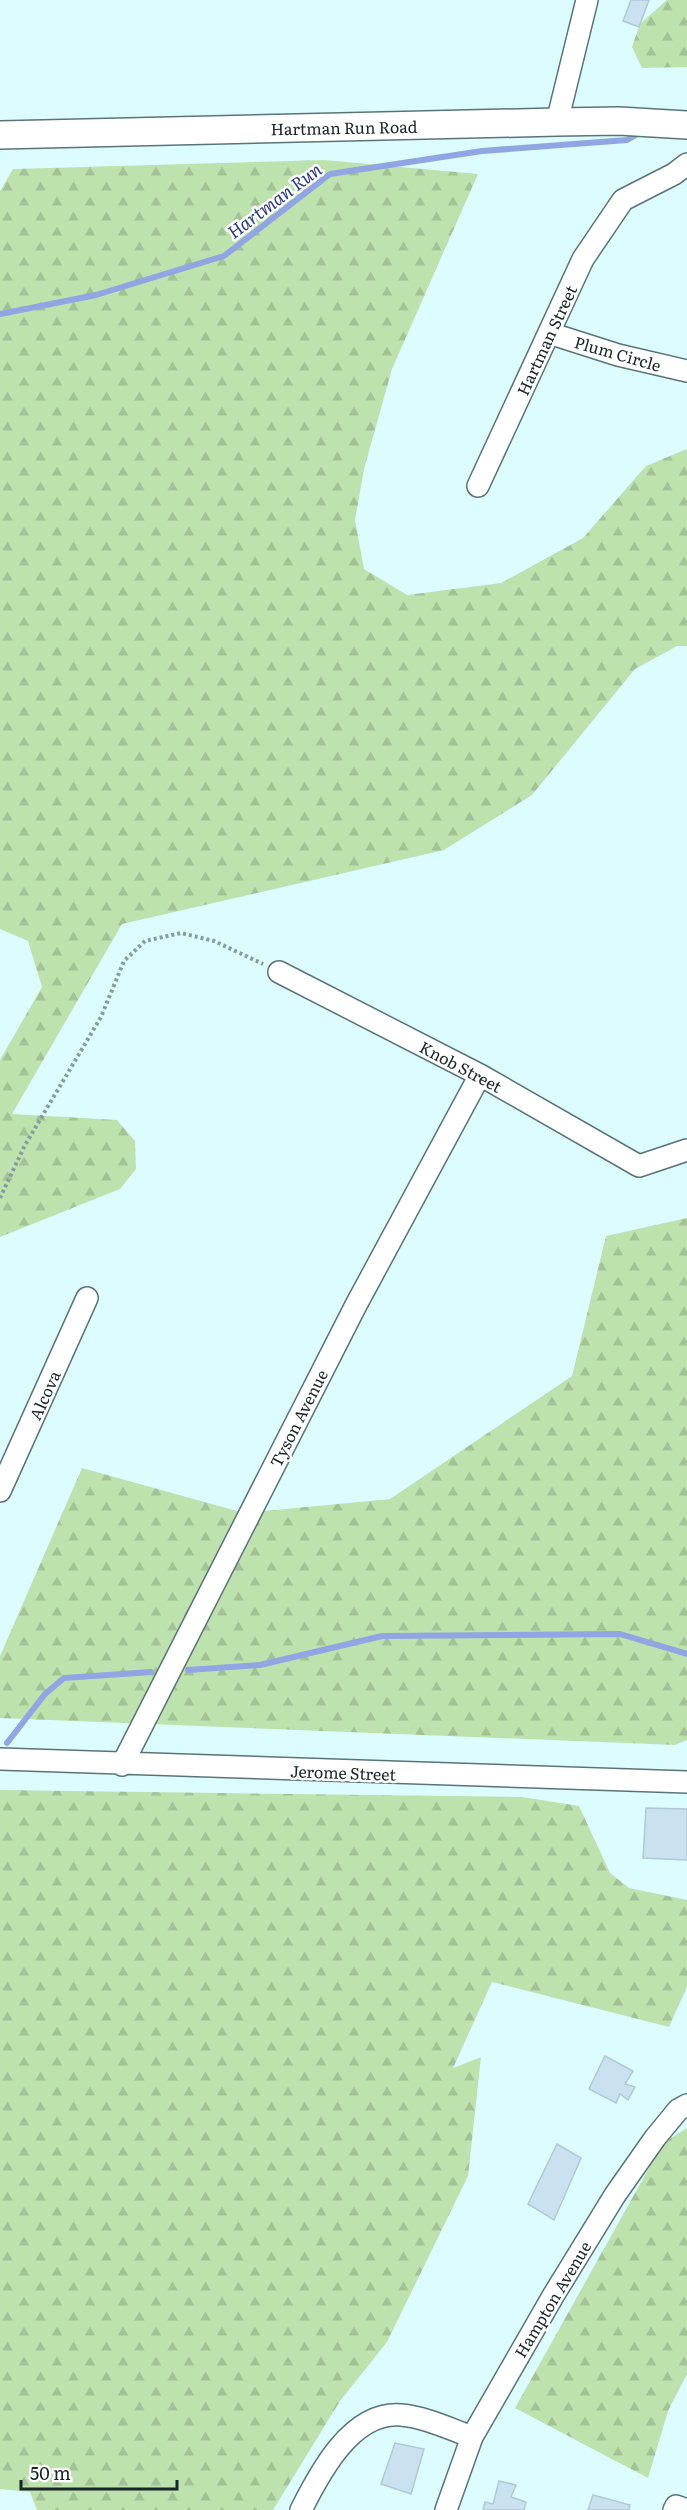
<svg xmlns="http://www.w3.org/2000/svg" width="687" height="2510" viewBox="0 0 687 2510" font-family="Literata,serif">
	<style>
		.forest { fill: url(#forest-firs) }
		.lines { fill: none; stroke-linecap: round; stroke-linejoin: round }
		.stream { stroke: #90a5e1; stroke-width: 6 }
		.building { fill: #cae1f0; stroke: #b1c8d7; stroke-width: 1.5 }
		.minor-casing { stroke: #597477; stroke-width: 24 }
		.major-casing { stroke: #597477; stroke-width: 30 }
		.path { stroke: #869d9f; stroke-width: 4; stroke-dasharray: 3 3; stroke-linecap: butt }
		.minor { stroke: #fff; stroke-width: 21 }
		.major { stroke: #fff; stroke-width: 27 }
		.labels { text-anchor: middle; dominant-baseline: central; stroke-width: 5; stroke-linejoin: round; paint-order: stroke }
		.street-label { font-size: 16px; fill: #192526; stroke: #fff }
		.water-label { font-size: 18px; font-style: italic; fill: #293a81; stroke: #fff }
	</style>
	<defs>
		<pattern id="forest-firs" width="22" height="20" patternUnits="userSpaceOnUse" patternTransform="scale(1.5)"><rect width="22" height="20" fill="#bee2ae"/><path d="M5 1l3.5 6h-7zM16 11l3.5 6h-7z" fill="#a3c296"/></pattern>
	</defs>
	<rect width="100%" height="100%" fill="#ddfcff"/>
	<path class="forest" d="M667 0H687V67L642 68 632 47 640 24Z
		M324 160 478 174 392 369 364 469 355 520 364 569 407 595 501 583 583 538 646 466 687 449V646H677L635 669 532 795 444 850 122 924 12 1114 117 1120 135 1141 136 1169 120 1189 0 1237V1060L42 987 28 941 0 929V191L13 169Z
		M687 1218V1740L675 1745 0 1718V1656L82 1468 244 1513 390 1499 572 1376 606 1236Z
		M0 1790 522 1797 579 1806 610 1873 629 1888 687 1900V1987L669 2027 492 1982 453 2068 481 2057 468 2176 387 2342 340 2401 273 2510H37L30 2492 0 2489Z
		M687 2128V2374L668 2411 648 2478 515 2408 663 2143Z"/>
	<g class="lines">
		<path class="stream" d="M0 314 96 295 224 256 330 174 482 151 627 140 641 132
			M188 1670 260 1665 382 1636 620 1634 687 1654
			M7 1743 45 1694 64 1678 151 1672"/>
	</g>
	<path class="building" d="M631 0H649L639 27 623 21Z
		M646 1808 687 1809V1860L643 1858Z
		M605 2056 633 2071 625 2084 635 2087 628 2100 620 2094 616 2103 589 2089Z
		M557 2144 581 2158 554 2220 528 2204Z
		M395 2443 424 2449 411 2494 381 2484Z
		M499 2481 516 2485 511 2497 526 2502 524 2510H483L485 2502 493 2504Z
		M593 2495 630 2505 629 2510H588Z"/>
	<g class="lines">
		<g class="minor-casing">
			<path id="minor" d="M557 122 587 0
				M549 333 618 355 687 371
				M478 486 583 259 623 200 674 174 687 164
				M279 972 480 1075 639 1166 687 1150
				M0 1491 87 1298
				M0 1759 687 1782
				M122 1765 356 1305 480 1075
				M301 2510C320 2472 352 2411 401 2415 425 2417 450 2429 472 2437
				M446 2510 472 2437 553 2296 615 2195 655 2138 678 2110 687 2105
				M674 2510 676 2506 687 2510"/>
		</g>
		<g class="major-casing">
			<path id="major" d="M0 135 557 122 619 121 687 125"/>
		</g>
		<path class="path" d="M0 1198 25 1145 101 1017 124 961 145 941 181 933 214 941 263 964"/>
		<use href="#minor" class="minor"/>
		<use href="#major" class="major"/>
	</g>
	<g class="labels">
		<g class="street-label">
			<text transform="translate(344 127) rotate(-1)">Hartman Run Road</text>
			<text transform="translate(546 340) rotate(-65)">Hartman Street</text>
			<text transform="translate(618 353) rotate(16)">Plum Circle</text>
			<text transform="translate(461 1066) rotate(28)">Knob Street</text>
			<text transform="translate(44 1395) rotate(-66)">Alcova</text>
			<text transform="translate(298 1418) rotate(-63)">Tyson Avenue</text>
			<text transform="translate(343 1772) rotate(2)">Jerome Street</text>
			<text transform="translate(552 2299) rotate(-59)">Hampton Avenue</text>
		</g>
		<g class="water-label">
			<text transform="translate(274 200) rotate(-37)">Hartman Run</text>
		</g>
	</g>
	<path d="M21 2480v9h156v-9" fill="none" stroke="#192526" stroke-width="3"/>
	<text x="30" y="2480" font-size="18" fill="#192526" stroke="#ffffff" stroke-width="4.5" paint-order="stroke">50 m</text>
</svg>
